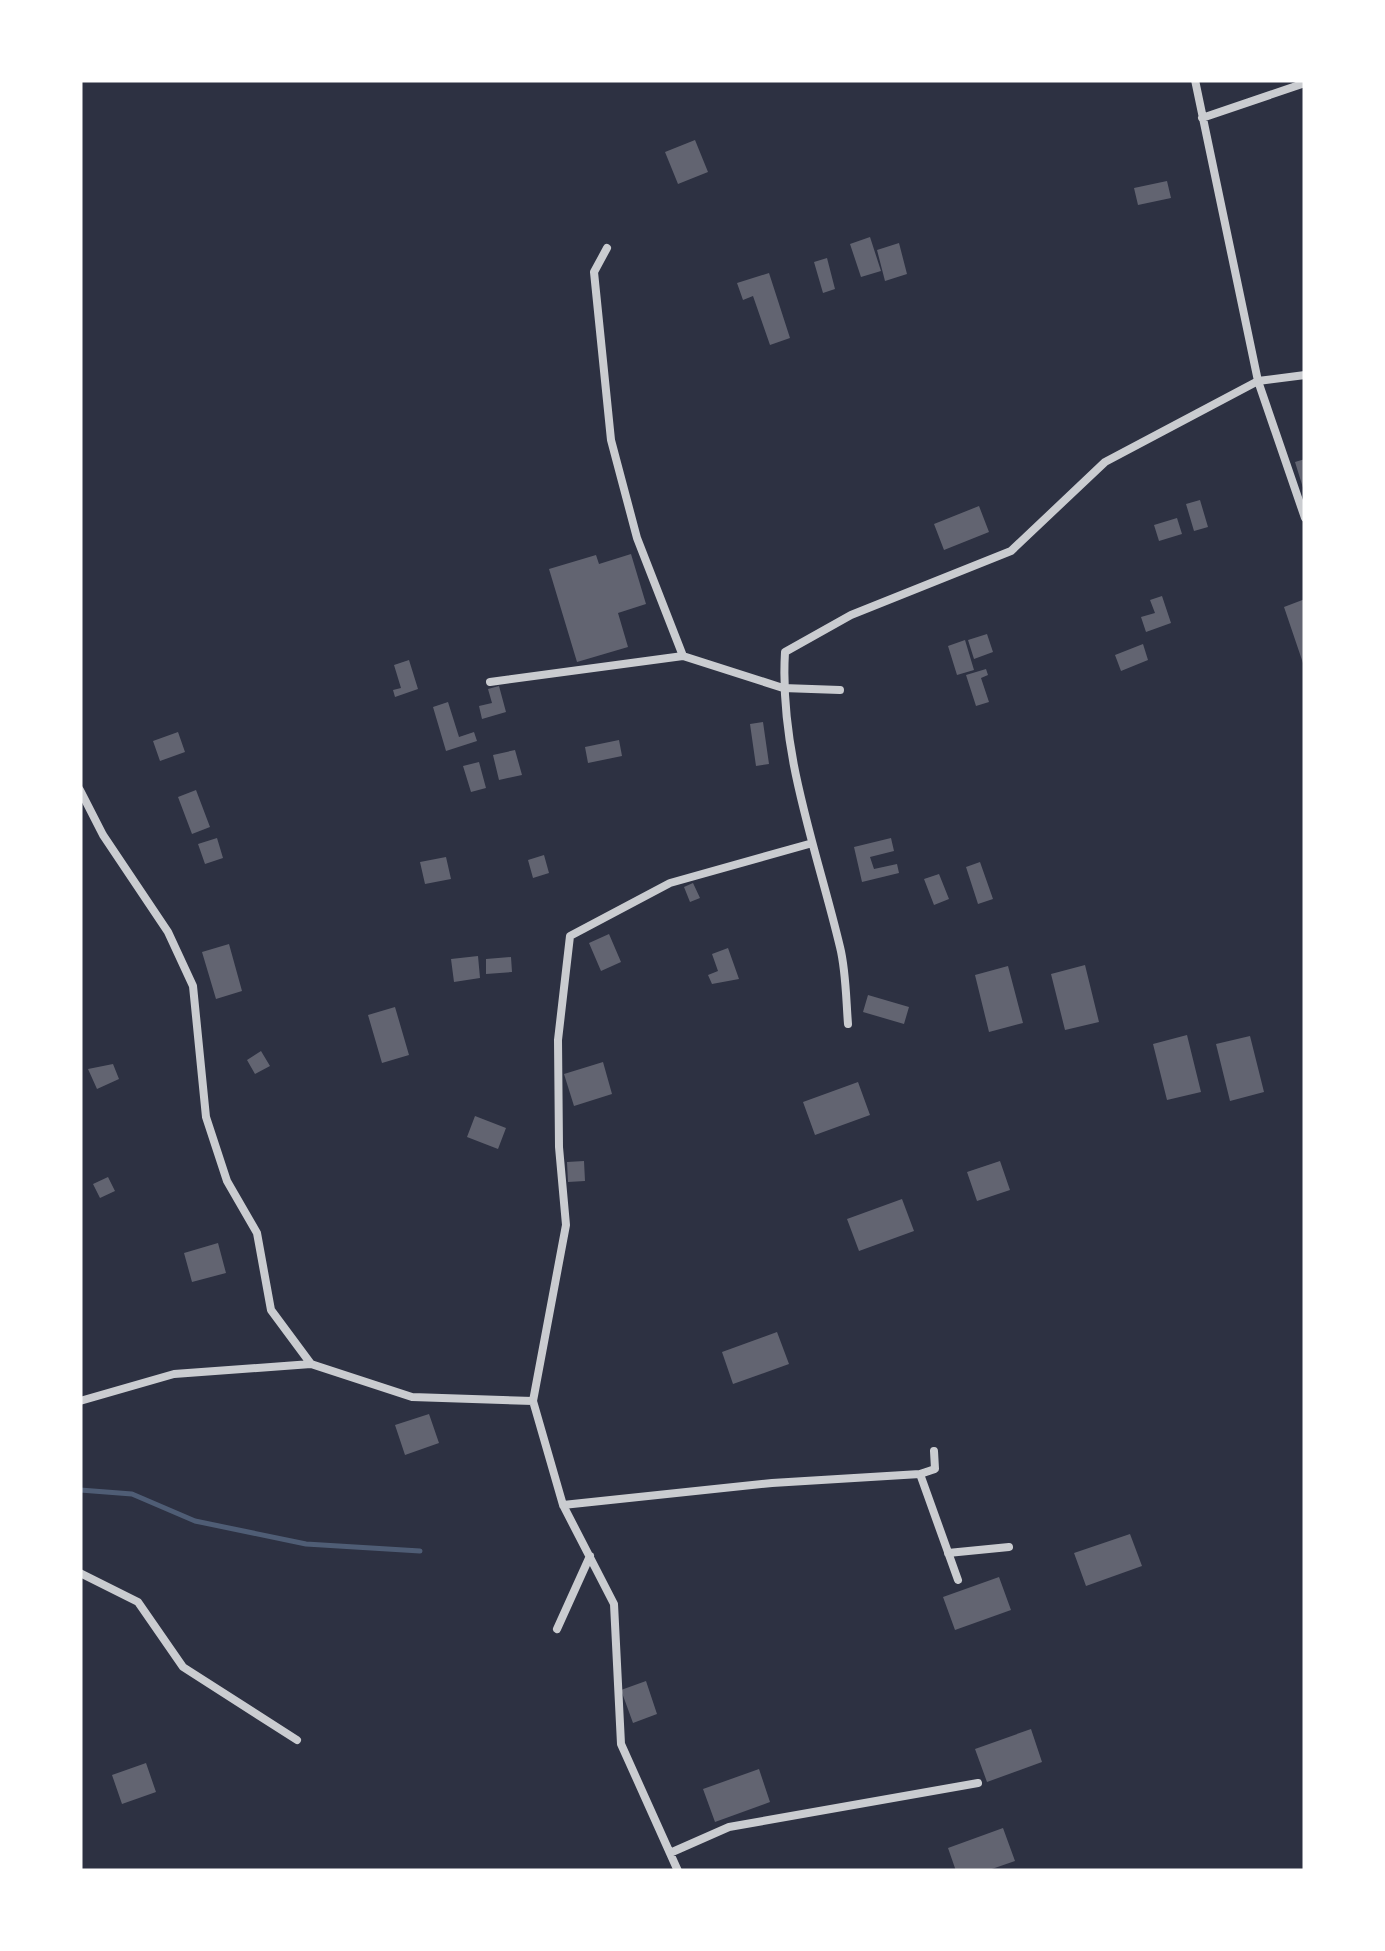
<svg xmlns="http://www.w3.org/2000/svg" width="1385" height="1951" viewBox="0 0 1385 1951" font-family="'Fira Sans',sans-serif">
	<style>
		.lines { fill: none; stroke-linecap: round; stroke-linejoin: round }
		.stream { stroke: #4f5d75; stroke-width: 5 }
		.building { fill: #626471 }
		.minor { stroke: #caccd0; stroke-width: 8 }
	</style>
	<rect width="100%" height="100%" fill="#2d3142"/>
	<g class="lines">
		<path class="stream" d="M80 1490 132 1494 195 1521 306 1544 420 1551"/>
	</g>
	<path class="building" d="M695 140 708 172 678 184 665 152Z
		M1167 181 1171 198 1138 205 1134 188Z
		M870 237 881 271 861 277 850 244Z
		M899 243 907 274 885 281 877 250Z
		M827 258 835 289 823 293 814 262Z
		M769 273 790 338 770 345 753 296 743 300 737 283Z
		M1305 459V491H1304L1295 462Z
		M1200 500 1208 527 1194 531 1186 504Z
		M979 506 989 532 944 550 934 524Z
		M1177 518 1182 534 1159 541 1154 525Z
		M631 554 646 604 618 613 628 647 577 662 549 569 596 555 599 564Z
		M1162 596 1171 623 1146 632 1141 617 1155 613 1150 600Z
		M1305 599V666H1304L1284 607Z
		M987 634 993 652 974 659 968 640Z
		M965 640 974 670 957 675 948 646Z
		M1143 644 1148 660 1121 671 1115 655Z
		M409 660 418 689 395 697 393 690 401 688 394 665Z
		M986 669 988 675 981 678 989 702 976 706 966 675Z
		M499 686 506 712 482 719 479 706 492 703 488 689Z
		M448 702 459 737 474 732 477 741 446 751 433 707Z
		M763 722 769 764 756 766 750 724Z
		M178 732 185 752 160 761 153 741Z
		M619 740 622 756 588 763 585 747Z
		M515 750 522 775 499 780 493 755Z
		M479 762 486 788 471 792 463 766Z
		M196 790 210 827 192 834 178 797Z
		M217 838 223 858 205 864 198 844Z
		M891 838 894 851 870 857 874 869 897 864 899 873 862 882 854 847Z
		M544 855 549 873 533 878 528 860Z
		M446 857 451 879 425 884 420 862Z
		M980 862 993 899 978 904 966 867Z
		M939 874 949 899 934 905 924 879Z
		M693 883 700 898 690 902 684 887Z
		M609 934 621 962 601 971 589 943Z
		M229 944 242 991 216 999 202 952Z
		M728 948 739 979 712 984 708 975 718 971 712 954Z
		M478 956 480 978 454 982 451 959Z
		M511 957 512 972 486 974V959Z
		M1085 965 1099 1022 1065 1030 1051 974Z
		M1008 966 1023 1023 989 1032 975 975Z
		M868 995 909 1007 904 1024 863 1012Z
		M395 1007 409 1055 382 1063 368 1015Z
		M1187 1035 1201 1092 1167 1100 1153 1044Z
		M1250 1036 1264 1092 1230 1101 1216 1044Z
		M261 1051 270 1066 255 1074 247 1060Z
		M603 1062 612 1094 574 1106 564 1074Z
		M113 1064 119 1079 97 1089 88 1069Z
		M858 1082 870 1115 815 1135 803 1102Z
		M475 1116 506 1128 498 1149 467 1137Z
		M584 1161 585 1181 568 1182 567 1162Z
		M1000 1161 1010 1190 977 1201 967 1172Z
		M108 1177 115 1191 100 1198 93 1184Z
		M902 1199 914 1231 859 1251 847 1219Z
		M218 1243 226 1273 192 1282 184 1253Z
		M777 1332 789 1364 733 1384 722 1352Z
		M429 1414 439 1443 405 1455 395 1425Z
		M1130 1534 1142 1566 1086 1586 1074 1553Z
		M999 1577 1011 1610 955 1630 943 1597Z
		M646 1681 657 1714 633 1723 621 1690Z
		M1031 1729 1042 1762 987 1782 975 1749Z
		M146 1763 156 1792 122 1804 112 1775Z
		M759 1769 770 1802 715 1822 703 1789Z
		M1003 1828 1015 1861 986 1871H956L948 1848Z"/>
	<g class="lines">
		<path class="minor" d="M1195 80 1258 381 1305 375
			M1202 118 1305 83
			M683 656 783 688 840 690
			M490 682 683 656 637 538 611 440 594 272 607 248
			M80 790 103 835 168 932 193 986 206 1117 227 1181 257 1233 271 1310 311 1364
			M848 1024C846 999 846 971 840 947 817 850 779 753 785 652L851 615 1011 551 1105 462 1258 381 1305 518
			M80 1401 174 1374 311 1364 412 1397 533 1401
			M920 1474 935 1469 934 1451
			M563 1505 772 1483 920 1474 958 1580
			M948 1553 1009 1547
			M80 1573 138 1602 183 1667 297 1740
			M557 1629 590 1556
			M670 1853 729 1827 978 1783
			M678 1871 621 1744 614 1604 563 1505 533 1401 566 1225 559 1147 558 1040 570 936 670 883 809 844"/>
	</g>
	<rect width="1385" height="1951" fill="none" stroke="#ffffff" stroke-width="165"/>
</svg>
